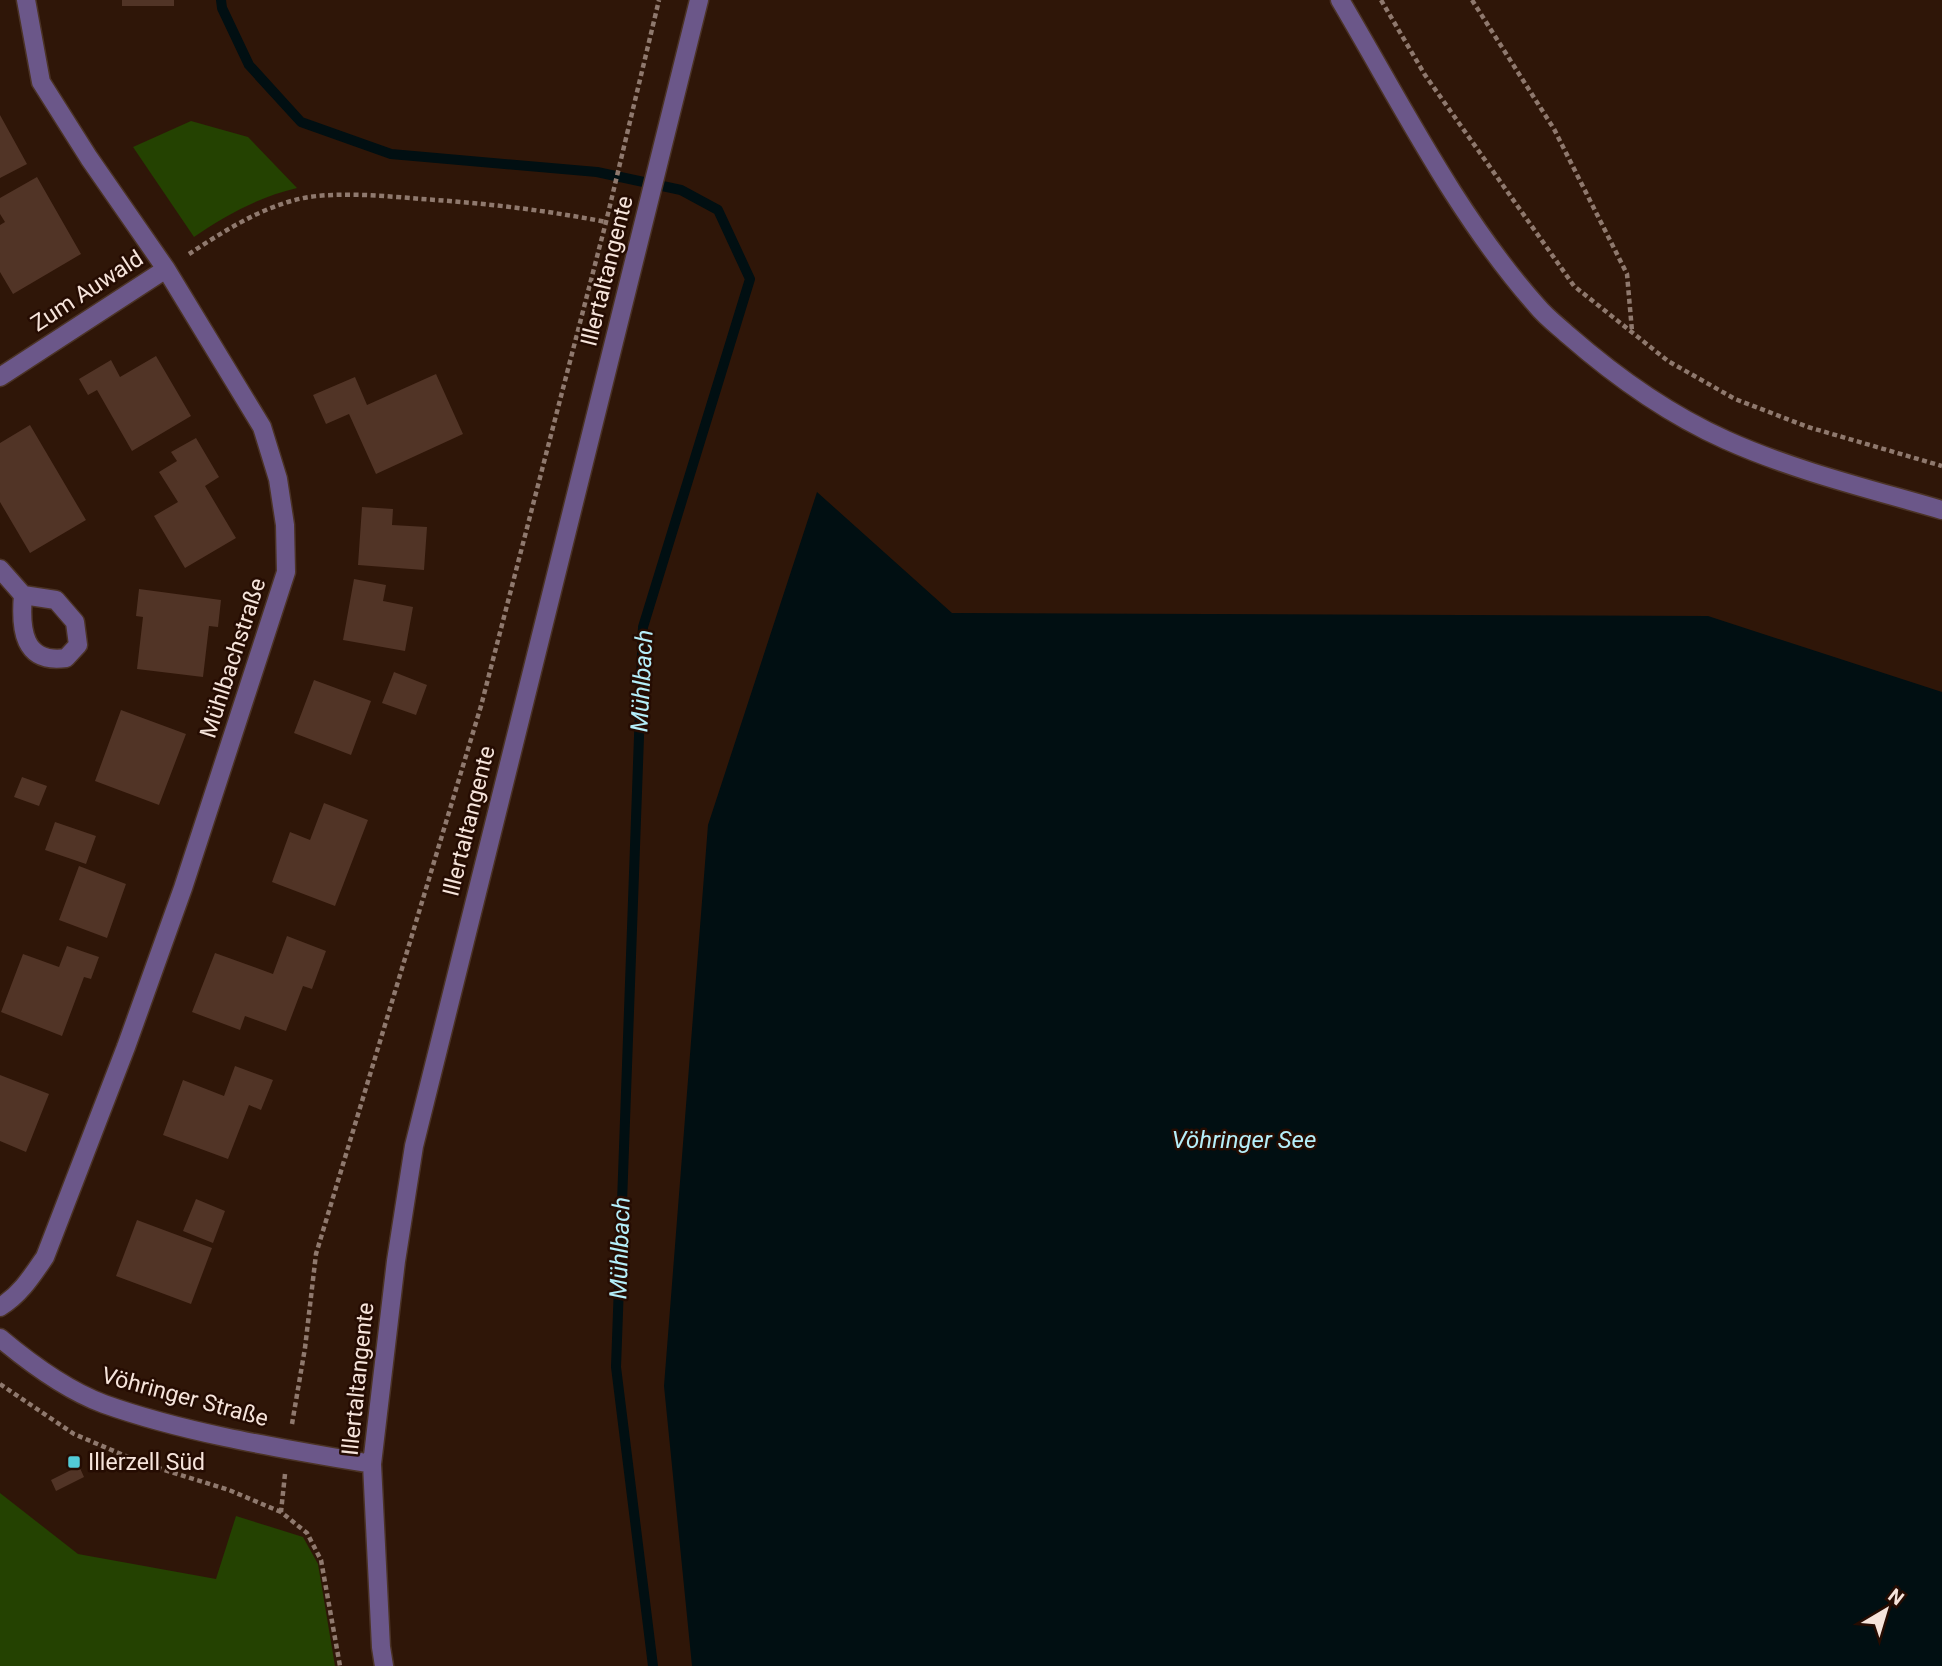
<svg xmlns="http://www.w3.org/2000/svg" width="1942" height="1666" viewBox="0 0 1942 1666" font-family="Roboto,sans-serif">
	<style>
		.green { fill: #244201 }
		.water { fill: #010f12 }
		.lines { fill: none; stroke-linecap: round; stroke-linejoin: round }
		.stream { stroke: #010f12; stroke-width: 10 }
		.building { fill: #513426 }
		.minor-casing { stroke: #4b3326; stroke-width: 21 }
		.path { stroke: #8f796e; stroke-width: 4.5; stroke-dasharray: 5 3.5; stroke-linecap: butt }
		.minor { stroke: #6b5789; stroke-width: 18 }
		.poi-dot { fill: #52cbd7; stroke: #250c02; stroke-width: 2.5 }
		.labels { text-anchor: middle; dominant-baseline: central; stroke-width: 5; stroke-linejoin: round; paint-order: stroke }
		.street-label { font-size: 23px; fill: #f6e4db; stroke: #250c02 }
		.poi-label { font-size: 23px; fill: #f6e4db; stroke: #250c02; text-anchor: start }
		.water-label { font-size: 24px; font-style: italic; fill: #b5effa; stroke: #250c02 }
	</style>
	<rect width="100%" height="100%" fill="#2f1608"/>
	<path class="green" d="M191 121 248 137 297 188C259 197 226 215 194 237L133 147Z
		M0 1493 78 1554 216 1579 236 1516 303 1537 318 1564 335 1666H0Z"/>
	<path class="water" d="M817 492 952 613 1708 616 1942 692V1666H692L664 1386 708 825Z"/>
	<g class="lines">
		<path class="stream" d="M221 0 222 8 249 65 301 122 391 154 597 172 681 190 718 210 750 279 643 627 616 1367 653 1666"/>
	</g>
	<path class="building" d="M122 0H174V6H122Z
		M0 115 27 164 0 178Z
		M37 177 81 254 13 294 0 272V225L5 222 0 214V198Z
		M156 356 191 416 132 451 97 390 88 395 79 379 111 360 120 377Z
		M436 374 463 434 376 474 349 414 326 424 313 395 355 377 367 405Z
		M30 425 86 520 30 553 0 502V443Z
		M196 438 219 477 205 486 236 538 185 568 154 516 178 502 159 472 177 461 171 452Z
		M362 507 393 509 392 525 427 527 424 570 358 565Z
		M354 579 386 585 383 601 413 607 405 651 343 640Z
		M139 589 221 600 218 627 209 626 203 677 137 669 143 617 136 616Z
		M394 672 427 685 416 715 382 703Z
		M314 680 371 701 351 755 294 733Z
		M121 710 186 734 159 805 95 781Z
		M22 777 47 786 39 806 14 797Z
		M324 803 368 820 335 906 272 882 290 832 310 840Z
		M55 822 96 836 86 864 45 850Z
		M79 866 126 884 107 938 59 920Z
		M287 936 326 951 312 989 303 986 286 1031 245 1016 240 1030 192 1012 215 953 273 974Z
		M67 946 99 957 91 979 84 977 62 1036 1 1012 23 954 59 967Z
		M235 1066 273 1080 261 1110 249 1105 228 1159 163 1135 183 1080 224 1096Z
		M0 1075 49 1094 26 1152 0 1141Z
		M196 1199 225 1211 213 1243 183 1231Z
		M137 1220 212 1248 191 1304 116 1276Z
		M79 1466 84 1477 56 1491 51 1480Z"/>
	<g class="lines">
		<g class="minor-casing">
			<path id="minor" d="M1340 0C1401 103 1457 216 1537 306 1546 317 1558 326 1568 335 1616 377 1668 414 1726 440 1795 471 1870 489 1942 510
				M0 377 166 269
				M0 569 23 595 56 600 75 622 78 645 66 658C23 664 20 629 23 595
				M0 1307C20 1295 32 1276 45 1257L126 1047 183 888 286 572 285 525 278 479 262 427 166 269 89 158 41 82 26 0
				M0 1338C31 1364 66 1390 104 1404 188 1434 285 1449 372 1464
				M384 1666 381 1647 372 1464 396 1261 414 1146 699 0"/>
		</g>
		<path class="path" d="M1381 0 1425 75 1574 286 1668 361 1735 399 1808 427 1942 466
			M1472 0 1554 129 1627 274 1632 331
			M189 254C224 231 266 204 309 197 344 192 386 196 421 199 484 203 545 210 606 222
			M0 1384 74 1434 142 1463 229 1490 281 1512
			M292 1424 305 1348 316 1254 481 706 606 222 659 0
			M285 1474 281 1512 307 1533 321 1560 340 1666"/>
		<use href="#minor" class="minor"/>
	</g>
	<rect class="poi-dot" x="67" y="1455" width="14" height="14" rx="3.5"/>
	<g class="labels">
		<g class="street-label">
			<text transform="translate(607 271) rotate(-76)">Illertaltangente</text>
			<text transform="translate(87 291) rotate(-33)">Zum Auwald</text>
			<text transform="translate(233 658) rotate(-72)">Mühlbachstraße</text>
			<text transform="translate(469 821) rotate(-76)">Illertaltangente</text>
			<text transform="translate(358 1379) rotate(-84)">Illertaltangente</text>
			<text transform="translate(185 1397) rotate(15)">Vöhringer Straße</text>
		</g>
		<g class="poi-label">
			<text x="88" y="1462">Illerzell Süd</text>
		</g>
		<g class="water-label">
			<text transform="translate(642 681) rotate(-87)">Mühlbach</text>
			<text x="1244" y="1140">Vöhringer See</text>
			<text transform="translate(620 1248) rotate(-88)">Mühlbach</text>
		</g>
	</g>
	<g transform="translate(1886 1610) rotate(38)" stroke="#250c02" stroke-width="5" paint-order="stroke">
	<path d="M0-5L12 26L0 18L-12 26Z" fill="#f6e4db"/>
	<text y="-10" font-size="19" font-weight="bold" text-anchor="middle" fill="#f6e4db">N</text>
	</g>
</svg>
